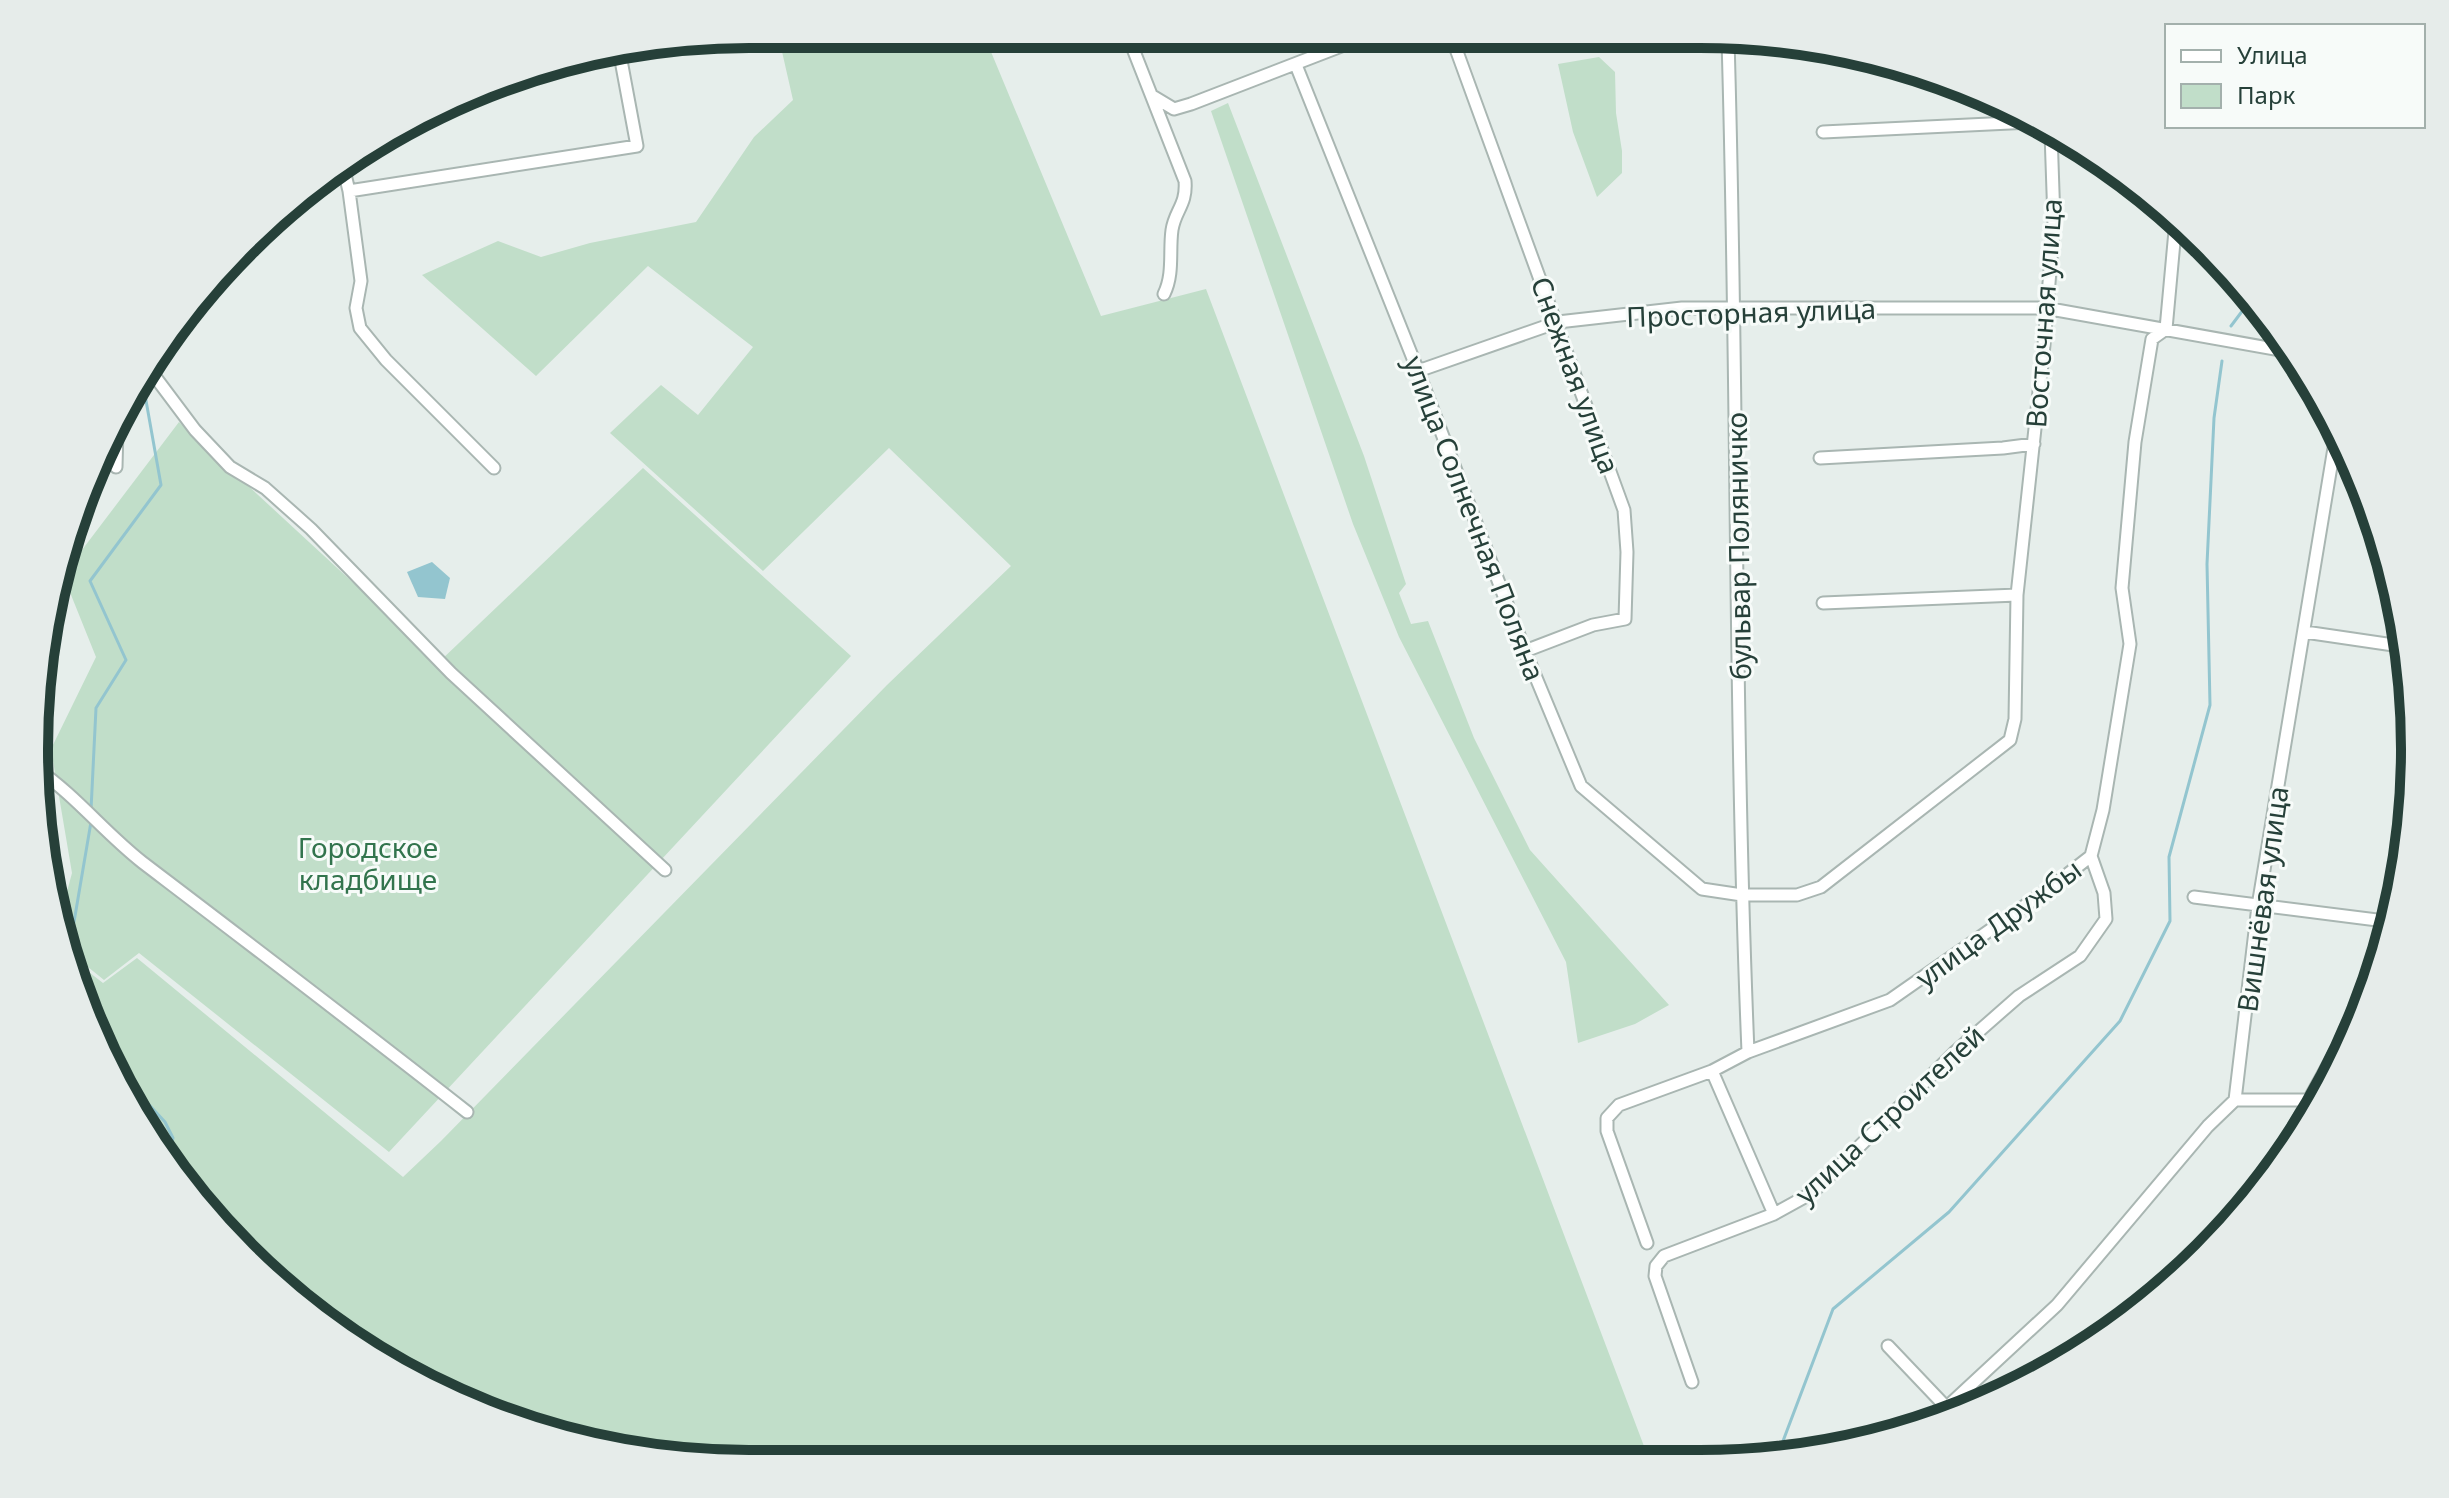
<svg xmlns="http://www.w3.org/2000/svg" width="2449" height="1498" viewBox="0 0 2449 1498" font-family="'Noto Sans',sans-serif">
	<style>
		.green { fill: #c1dec9 }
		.water { fill: #93c5cf }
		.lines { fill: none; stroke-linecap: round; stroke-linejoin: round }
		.stream { stroke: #93c5cf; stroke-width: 3 }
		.street-casing { stroke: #a9b6b2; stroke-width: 15 }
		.street { stroke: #fff; stroke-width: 11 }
		.labels { text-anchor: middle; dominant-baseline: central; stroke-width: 6; stroke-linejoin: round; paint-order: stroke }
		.street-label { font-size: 28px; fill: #264039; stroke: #f7fbf9 }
		.park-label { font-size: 28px; fill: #32744d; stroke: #f7fbf9 }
		.rim { fill: none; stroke: #264039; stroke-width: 10 }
	</style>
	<rect width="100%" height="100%" fill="#e6eeeb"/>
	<path class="green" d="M778 34 984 35 1101 316 1206 289 1650 1462 656 1458 476 1410 314 1317 155 1147 72 978 68 956 103 983 137 958 403 1177 441 1141 887 685 1011 566 889 448 763 571 610 433 661 385 698 415 753 347 648 266 536 376 422 275 498 241 541 257 590 243 696 222 754 137 793 100Z
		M1599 57 1615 72 1616 113 1622 151V173L1597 197 1573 132 1558 64Z
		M1228 103 1364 456 1406 584 1399 593 1411 624 1428 621 1474 738 1530 850 1669 1005 1635 1024 1578 1043 1566 962 1399 637 1353 524 1211 111Z
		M179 422 439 662 643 468 851 656 389 1152 139 953 104 980 67 950 61 914 72 873 51 749 96 657 63 575Z"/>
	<path class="water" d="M432 562 450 578 445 599 418 597 407 572Z"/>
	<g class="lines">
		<path class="stream" d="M2231 326 2252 298
			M91 810 96 708 126 660 90 581 161 485 142 378
			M65 938 74 922 91 822
			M117 1070 165 1122 173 1138 167 1160
			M1777 1457 1833 1309 1949 1212 2120 1021 2170 921 2169 857 2210 705 2207 564 2214 418 2222 361"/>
		<g class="street-casing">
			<path id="street" d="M1128 36 1185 181C1187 205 1175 210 1172 230 1169 251 1174 274 1164 294
				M1452 38 1624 510 1627 552 1625 619 1593 625 1525 651
				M1728 40C1738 377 1734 715 1748 1052
				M1296 65 1418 371 1525 651 1581 786 1702 889 1742 895H1797L1821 887 2010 740 2015 719 2017 595 2044 345 2054 221 2051 133
				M1154 97 1174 109 1191 104 1362 38
				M1823 132 2031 122
				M343 166 349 191 361 281 356 308 360 328 386 360 494 468
				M349 191 637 146 620 55
				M147 366 195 430 230 467 265 488 311 529 451 673 665 870
				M1418 371 1558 322 1682 308H2045L2291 352
				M1820 458 2003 448 2034 444
				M116 467 117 428
				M1823 603 2017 595
				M2305 632 2407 647
				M37 769C76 796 105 833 142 862 251 945 359 1027 467 1112
				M2194 897 2393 922
				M2387 943 2391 932
				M1712 1071 1774 1214
				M2235 1100H2320
				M2256 1196 2368 993
				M1647 1243 1607 1131V1118L1619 1105 1712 1071 1748 1052 1890 1000 2046 891 2091 856 2103 810 2130 644 2122 588 2135 442 2152 339 2166 329 2176 220
				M1888 1346 1946 1407
				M1692 1382 1655 1276 1656 1266 1664 1256 1774 1214 1812 1193 1954 1053 2019 996 2080 956 2106 919 2104 893 2091 856
				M1933 1420 2057 1305 2208 1126 2235 1100 2258 906 2337 430"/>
		</g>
		<use href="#street" class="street"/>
	</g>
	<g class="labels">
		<g class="street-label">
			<text transform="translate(1751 312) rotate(-2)">Просторная улица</text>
			<text transform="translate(2043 313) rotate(-86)">Восточная улица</text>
			<text transform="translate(1576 375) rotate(70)">Снежная улица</text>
			<text transform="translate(1475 518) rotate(69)">улица Солнечная Поляна</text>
			<text transform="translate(1738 546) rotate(-91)">бульвар Поляничко</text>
			<text transform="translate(2262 899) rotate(-82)">Вишнёвая улица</text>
			<text transform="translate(1998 923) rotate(-36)">улица Дружбы</text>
			<text transform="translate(1889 1114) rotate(-43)">улица Строителей</text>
		</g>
		<g class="park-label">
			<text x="368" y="847">Городское<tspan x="368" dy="32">кладбище</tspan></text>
		</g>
	</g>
	<path d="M0 0H2449V1498H0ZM749 48H1700A701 701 0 0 1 2401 749V749A701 701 0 0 1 1700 1450H749A701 701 0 0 1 48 749V749A701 701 0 0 1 749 48Z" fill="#e6ecea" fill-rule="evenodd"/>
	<path class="rim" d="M749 48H1700A701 701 0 0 1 2401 749V749A701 701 0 0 1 1700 1450H749A701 701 0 0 1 48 749V749A701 701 0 0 1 749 48Z"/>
	<rect x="2165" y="24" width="260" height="104" fill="#f7fbf9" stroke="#a3b0ac" stroke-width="2"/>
	<rect x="2181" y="50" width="40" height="12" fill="#ffffff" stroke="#a3b0ac" stroke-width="2"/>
	<text x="2237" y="64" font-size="24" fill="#264039">Улица</text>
	<rect x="2181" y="84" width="40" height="24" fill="#c1dec9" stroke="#a3b0ac" stroke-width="2"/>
	<text x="2237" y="104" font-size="24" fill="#264039">Парк</text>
</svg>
